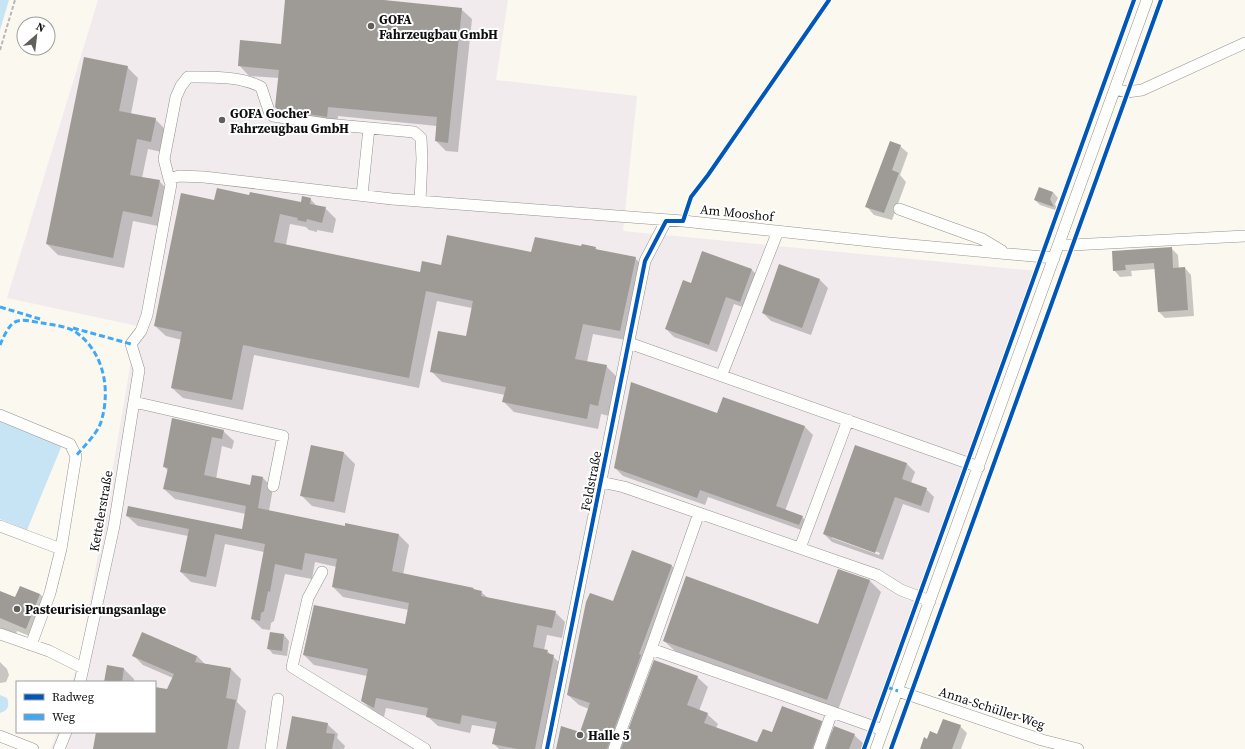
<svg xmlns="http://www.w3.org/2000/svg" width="1245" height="749" viewBox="0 0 1245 749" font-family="'Source Serif 4',serif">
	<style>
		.industrial { fill: #f2ebee }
		.water { fill: #c7e4f4 }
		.shadow { fill: #0003; fill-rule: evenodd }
		.building { fill: #9e9b96 }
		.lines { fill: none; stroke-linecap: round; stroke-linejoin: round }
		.minor-casing { stroke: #94938f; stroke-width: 12 }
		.path { stroke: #b8b7b6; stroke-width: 2; stroke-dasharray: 4 2; stroke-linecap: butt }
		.minor { stroke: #fefefd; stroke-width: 11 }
		.quiet { stroke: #3fa9f5; stroke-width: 3; stroke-dasharray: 6 3; stroke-linecap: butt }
		.cycleway-casing { stroke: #fff; stroke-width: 6 }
		.cycleway { stroke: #0057b8; stroke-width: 4 }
		.poi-dot { fill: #605f5c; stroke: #fff; stroke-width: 1.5 }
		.labels { text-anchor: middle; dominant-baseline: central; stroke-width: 4; stroke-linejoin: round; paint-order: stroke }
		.poi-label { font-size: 13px; font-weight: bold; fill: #0d0d0d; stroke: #fff; text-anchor: start }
		.street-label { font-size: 13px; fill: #0d0d0d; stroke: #fff }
	</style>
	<rect width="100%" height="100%" fill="#fbf8f0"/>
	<path class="industrial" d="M98 0H508L496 80 637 96 623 231 1037 271 863 749H51L57 732H155V682H72L81 654 137 326 7 298Z"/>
	<path class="water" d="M0 0H9L0 30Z
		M0 420 62 445 27 530 0 519Z
		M0 695 7 698C10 705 8 711 0 713Z"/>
	<path class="shadow" d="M286 0H374L461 9 472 19 458 152 446 151 436 141 437 126 338 116 337 127 288 119 278 109 279 78 249 76 239 65 282 45Z
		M127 67 138 78 131 114 155 119 166 130 162 152 148 149 142 178 159 181 170 192 163 227 133 221 124 268 58 255 47 244Z
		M900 146 908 153 900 175 906 182 892 220 874 215 867 207Z
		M1053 192 1058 198 1055 204 1058 211 1040 205 1035 200Z
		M250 196 302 204 310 199 318 207 325 208 336 219 333 233 317 230V232L309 230 306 227 290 224 286 245 420 273 442 266 582 247H595L598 251 635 258 646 269 631 341 593 334 587 362 606 366 617 377 609 416 601 414 598 429 514 412 504 402 505 395 442 382 431 371 467 338 472 308 437 301 419 388 254 355 243 410 183 398 172 388 182 340 166 336 155 326 215 201Z
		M1171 248 1178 255 1179 269 1185 268 1191 275 1194 316 1165 318 1159 312 1155 269 1131 271 1132 276 1120 277 1114 270 1113 252Z
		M752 270 760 278 748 309 734 304 717 352 674 337 666 329 691 284Z
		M820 280 828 288 811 335 771 321 763 313Z
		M717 414 805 427 813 435 785 511 802 517 810 525 807 532 708 497 705 505 623 476 615 468Z
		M173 419 223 431 234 441 232 449 222 446 216 479 251 486 252 476 263 478 273 488 269 511 345 527 399 535 409 545 403 575 473 589 481 592 488 598 555 612 565 622 562 638 547 635 544 650 547 651 563 666 547 749H499L493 743 496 729 472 725 470 733 438 726 427 716 386 708 384 717 373 711 362 701 367 676 314 665 304 655 406 625 409 610 343 597 333 587 337 567 315 562 312 579 285 574 274 621 271 623 270 630 262 629 252 619 264 552 225 544 216 587 191 582 181 572 188 536 138 526 127 516 243 530 246 514 175 499 164 489 168 471 164 466Z
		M311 446 344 453 355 464 345 513 312 506 301 495Z
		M856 446 907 464 915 472 911 483 926 489 934 497 929 513 903 504 883 560 832 542 824 534ZM832 536 880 553 879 555 832 538Z
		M632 552 672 566 682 577 623 741 625 742 697 677 708 687 699 711 707 714 718 724 716 728 758 744 773 734 821 721 833 733 854 735 865 745 863 749H557L580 734 589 709 579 705 568 695 614 603Z
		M839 570 870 581 881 592 838 710 675 651 664 641 819 625Z
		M0 592 16 599 40 594 51 605 37 639 17 631 15 638 0 633Z
		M284 635 289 641 287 656 273 654 268 648Z
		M133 655 197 656 205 664 231 669 241 679 237 702 246 711 239 749H94L97 732H155V688L168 691 173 678 143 665Z
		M0 662 7 669 9 675 6 682 0 683Z
		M108 667 124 669 134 679V682H105Z
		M327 724 338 734 337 738 345 746 344 749H287Z
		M960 726 967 733 961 749H921L928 740Z"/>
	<path class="building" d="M285 0H384L462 8 448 143 435 141 437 117 328 107 327 117 277 109 275 107 279 70 238 66 240 40 281 44Z
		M84 57 128 66 119 111 156 118 151 142 137 139 130 175 160 180 152 217 123 211 113 258 46 244Z
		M890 141 901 145 892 170 899 173 884 213 865 207Z
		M1039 187 1053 192 1050 199 1054 207 1034 200Z
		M217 188 249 195 250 192 301 202 302 196 311 198 310 204 326 207 322 223 307 219 306 222 297 220 298 218 280 214 274 242 420 272 422 261 441 265 447 235 531 252 535 237 581 246 582 244 596 247 595 249 636 257 620 331 583 324 575 359 607 365 598 406 590 404 587 419 502 402 506 387 430 372 438 331 466 336 473 301 426 291 409 378 243 345 232 400 171 388 182 332 154 326 181 193 214 200Z
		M1172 247 1173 268 1185 267 1188 310 1158 312 1154 263 1125 265 1126 270 1113 271 1112 251Z
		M702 251 752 269 740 302 726 297 709 345 665 329 683 280 691 283Z
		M779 264 820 279 802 328 762 313Z
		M631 382 717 413 723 397 805 426 776 506 803 516 799 525 700 490 697 498 614 468Z
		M172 418 224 430 222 439 212 437 204 475 250 485 252 475 263 477 258 508 345 526V523L399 534 392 571 474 588 473 589 482 591 481 596 556 611 552 628 537 625 533 647 548 650 547 653 554 655 535 749H518L492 744 497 722 462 715 460 724 426 717 428 708 376 698 374 708 361 701 368 669 303 655 314 605 405 624 409 603 332 587 337 559 305 553 302 570 275 564 270 592 268 591 264 611 261 613 260 621 251 619 265 544 215 534 206 577 180 572 189 529 126 516 128 506 242 529 246 506 163 489 168 468 163 467Z
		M311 445 344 452 334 502 300 496Z
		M855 445 907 463 902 479 927 488 921 506 895 497 875 553 823 534Z
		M632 550 672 565 639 654 641 655 607 749H556L561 726 580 732 590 703 567 695 586 602 590 593 613 601Z
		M838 569 870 580 827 700 663 641 686 576 818 624Z
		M20 586 40 594 26 629 0 618V591L15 597Z
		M142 632 197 656 195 662 231 668 226 698 236 700 227 749H93L96 732H155V687L167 689 174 674 132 656Z
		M270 632 284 634 282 651 267 649Z
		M654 660 698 676 687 705 708 713 704 723 757 742 763 729 772 732 782 706 822 721 812 749H621Z
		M107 665 124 668 122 682H104Z
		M292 716 328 723 326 733 335 734 332 749H286Z
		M943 719 961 725 952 749H920L924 737 927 739 930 731 937 734Z
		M834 726 855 734 849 749H826Z"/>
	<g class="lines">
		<g class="minor-casing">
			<path id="minor" d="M1115 89 1127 92 1142 90 1245 43
				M169 179 164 159 176 97 181 86 188 77C211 77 241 76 261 87L269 111 273 116 326 124 414 132 421 138 422 159 420 201
				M362 195 369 128
				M899 209 982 239 1002 251
				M1059 244 1072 245 1245 236
				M629 343 979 467
				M722 374 778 231
				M134 402 283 436 273 486
				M0 415 70 444 76 456 61 549 50 593 31 645
				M601 482 624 487 877 575 901 590 930 601
				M0 526 61 549
				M800 548 848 420
				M322 572 308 598 292 667 425 749
				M0 634 49 651 83 668
				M651 649 832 712 819 749
				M80 682 114 526 139 370 131 344 141 331 147 315 171 184 169 179 179 176 204 177 392 199 683 221 889 243 1054 258
				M898 691 1042 740 1078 749
				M832 712 883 730
				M0 736 33 749
				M59 749 66 732
				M271 749 278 699
				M547 749 645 261 666 221
				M614 749 651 649 699 513
				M876 749 1147 0"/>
		</g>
		<path class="path" d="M0 50 15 0"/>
		<use href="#minor" class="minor"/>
		<path class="quiet" d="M0 307 40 319
			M73 328 131 344
			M0 345C3 338 7 329 12 324 20 317 33 322 42 323 53 325 68 326 77 333 104 353 111 390 101 422 97 434 84 446 76 456
			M887 687 898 691"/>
		<g class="cycleway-casing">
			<path id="cycleway" d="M547 749 645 261 666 221H683L691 197 708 175 829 0
				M864 749 1134 0
				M891 749 1161 0"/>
		</g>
		<use href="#cycleway" class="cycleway"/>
	</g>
	<g class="poi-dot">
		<circle cx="371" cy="26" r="4"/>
		<circle cx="222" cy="120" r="4"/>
		<circle cx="17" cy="609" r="4"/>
		<circle cx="580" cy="735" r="4"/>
	</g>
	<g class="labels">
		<g class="poi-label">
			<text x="379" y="19">GOFA<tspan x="379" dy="15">Fahrzeugbau GmbH</tspan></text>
			<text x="230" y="113">GOFA Gocher<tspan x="230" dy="15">Fahrzeugbau GmbH</tspan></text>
			<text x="25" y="609">Pasteurisierungsanlage</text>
			<text x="588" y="735">Halle 5</text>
		</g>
		<g class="street-label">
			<text transform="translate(737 213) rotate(6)">Am Mooshof</text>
			<text transform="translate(591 481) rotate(-79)">Feldstraße</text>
			<text transform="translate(101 511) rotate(-80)">Kettelerstraße</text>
			<text transform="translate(992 708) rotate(18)">Anna-Schüller-Weg</text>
		</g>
	</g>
	<rect x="16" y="681" width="140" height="52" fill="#ffffff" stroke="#9e9e9e"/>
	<rect x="24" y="694" width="20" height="6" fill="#0057b8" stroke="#9e9e9e"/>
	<text x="52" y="701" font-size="12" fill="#0d0d0d">Radweg</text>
	<rect x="24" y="714" width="20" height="6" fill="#3fa9f5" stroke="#9e9e9e"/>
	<text x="52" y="721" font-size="12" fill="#0d0d0d">Weg</text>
	<g transform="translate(36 36) rotate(28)"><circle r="19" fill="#ffffff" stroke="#9e9e9e"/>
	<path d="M0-3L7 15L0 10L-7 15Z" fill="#605f5c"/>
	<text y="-6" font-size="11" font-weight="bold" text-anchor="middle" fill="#0d0d0d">N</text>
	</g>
</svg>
